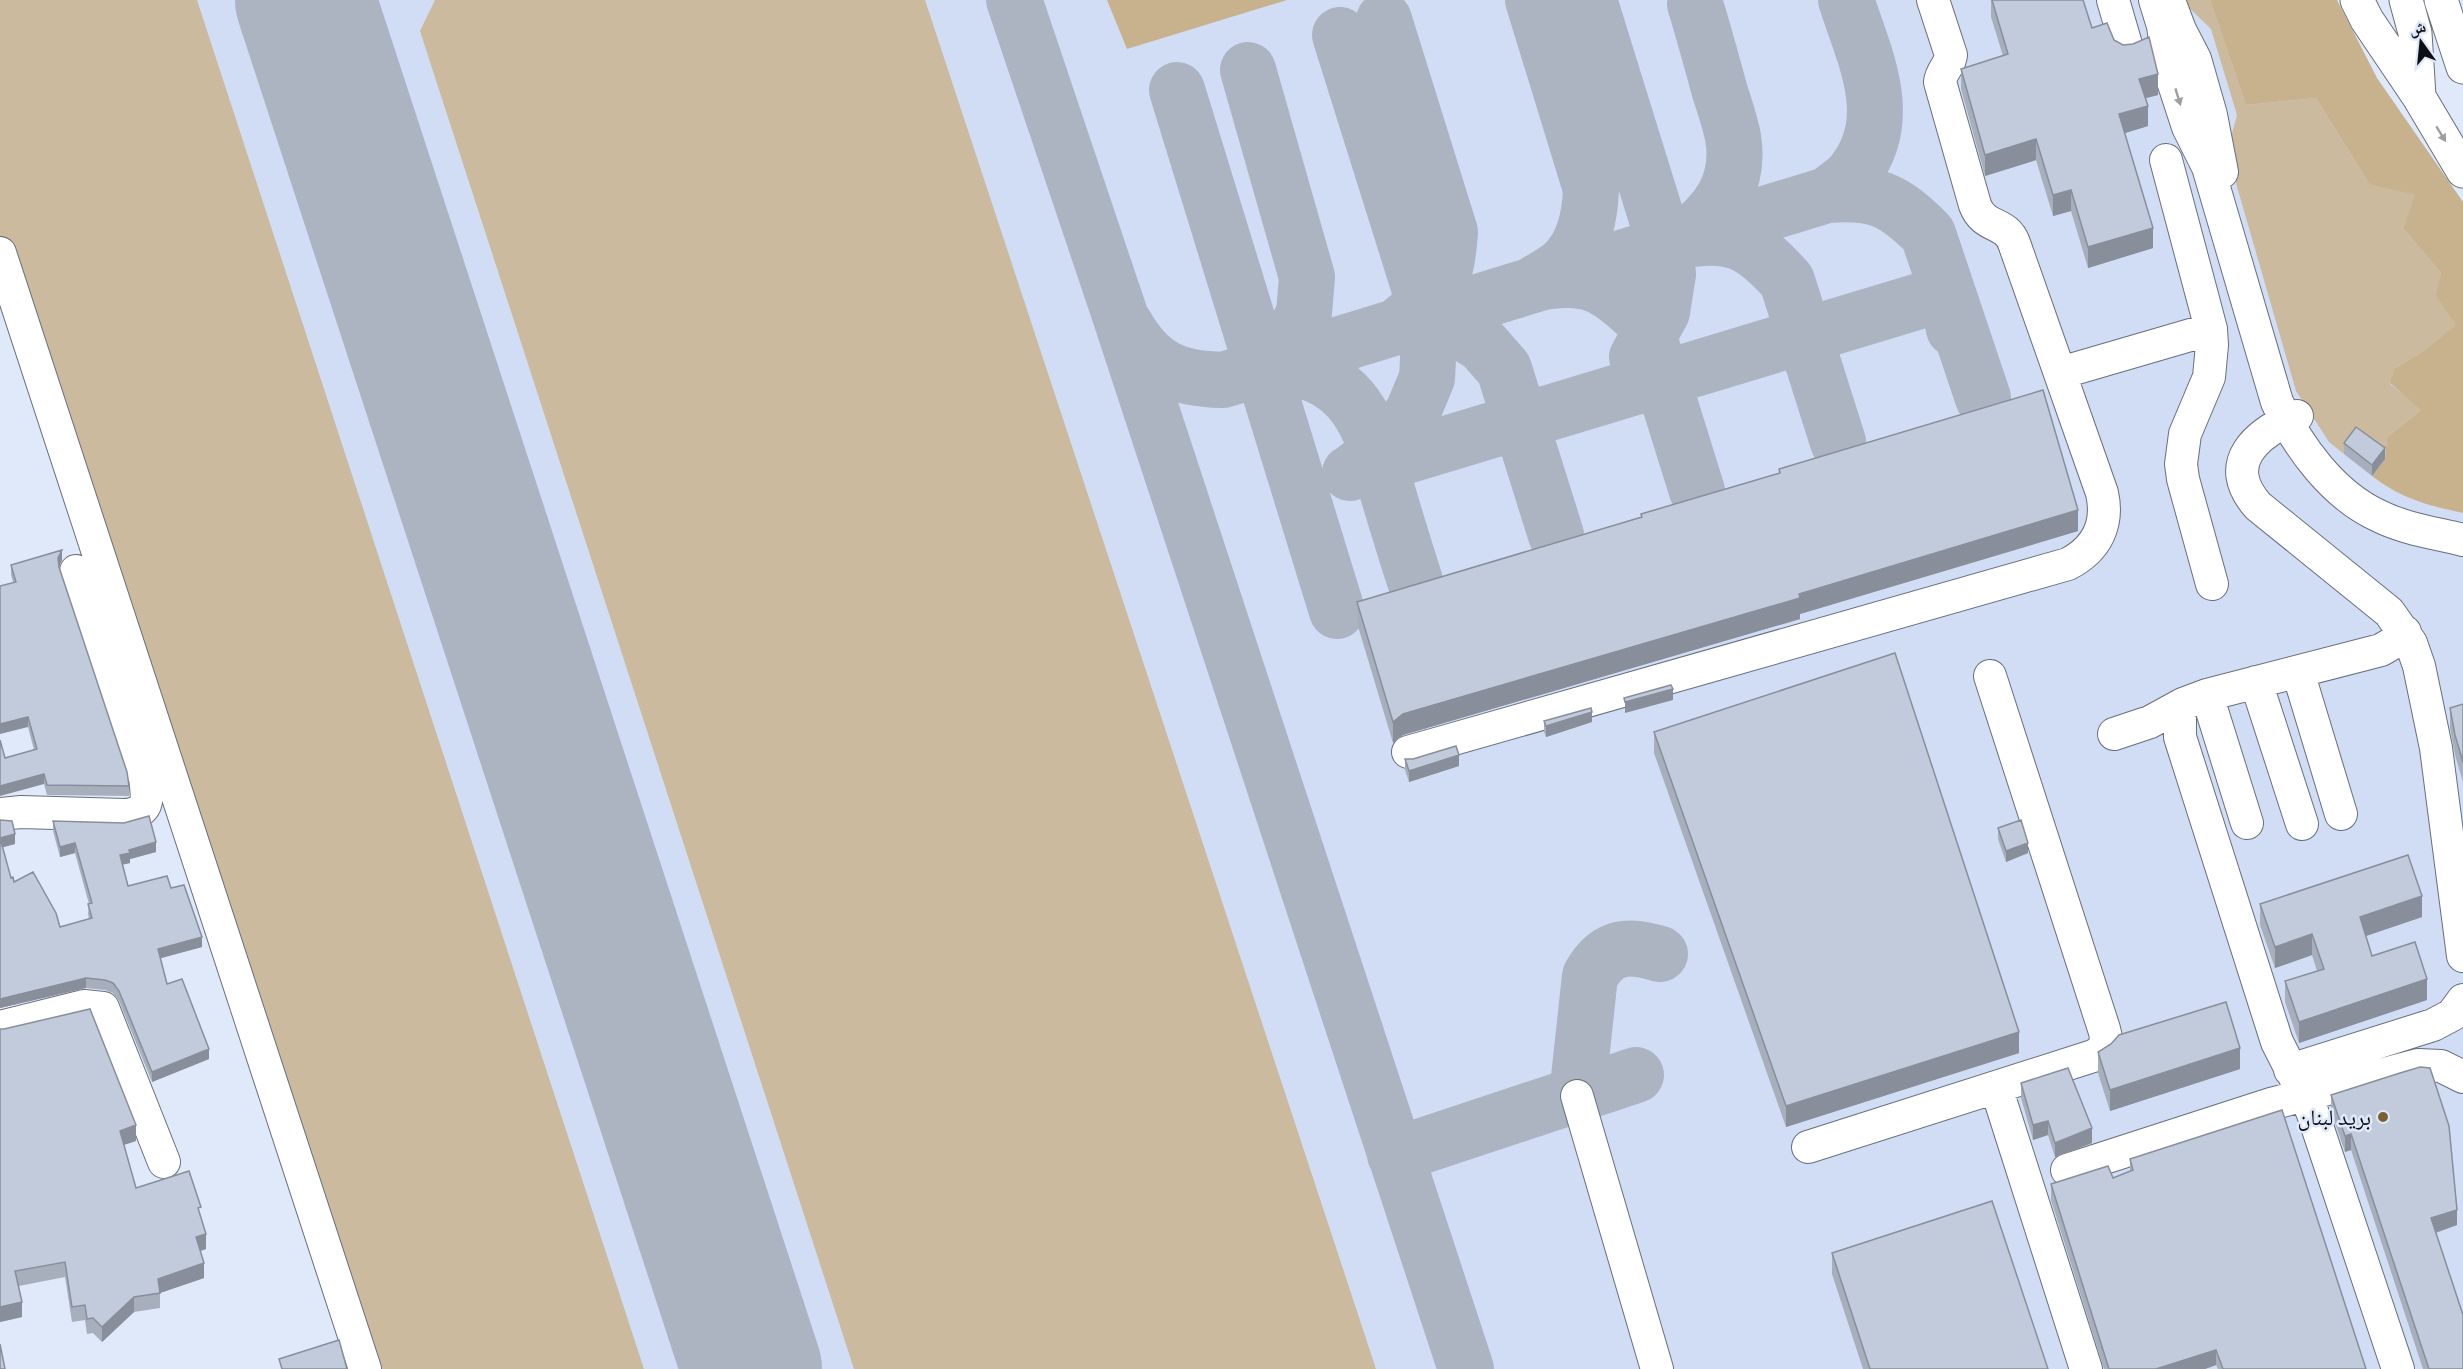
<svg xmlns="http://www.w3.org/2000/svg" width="2463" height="1369" viewBox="0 0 2463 1369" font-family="'PT Sans Narrow','Noto Naskh Arabic',sans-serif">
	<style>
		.built { fill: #d0ddf5 }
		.green { fill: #cbba9d }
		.forest { fill: #c8b28e }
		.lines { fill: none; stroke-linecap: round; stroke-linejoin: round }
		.taxiway { stroke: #acb4c2; stroke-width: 56 }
		.runway { stroke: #acb4c2; stroke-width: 140 }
		.minor-casing { stroke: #676f7e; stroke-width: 34 }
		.highway-casing { stroke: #676f7e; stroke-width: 35 }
		.minor { stroke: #fff; stroke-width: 32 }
		.highway { stroke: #fff; stroke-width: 33 }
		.wall { fill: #a7afbd }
		.shaded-wall { fill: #888e9a }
		.building { fill: #c2cbdc; stroke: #888e9a; stroke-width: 1.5 }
		.oneway { fill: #9e9fa1 }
		.poi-dot { fill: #7a6032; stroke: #dfe9fa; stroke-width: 2 }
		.labels { text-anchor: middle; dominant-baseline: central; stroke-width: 5; stroke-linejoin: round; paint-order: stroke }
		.poi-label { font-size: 22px; fill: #0c0f14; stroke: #dfe9fa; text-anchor: end }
	</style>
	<rect width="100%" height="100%" fill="#dfe9fa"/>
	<path class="built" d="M0 0H2337L2377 78 2463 202V1369H352Z"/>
	<path class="green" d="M0 0H197L644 1369H352L0 293Z
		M435 0H925L1376 1369H854L420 31Z
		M2181 0H2210L2246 105 2316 98 2370 185 2416 195 2403 228 2441 273 2435 295 2457 325 2425 350 2394 369 2390 384 2422 409 2387 437 2385 459 2356 438 2344 454 2329 442 2296 391 2227 152 2237 115 2211 29Z"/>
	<path class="forest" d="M1107 0H1287L1127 49Z
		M2210 0H2337L2377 78 2463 202V513C2427 505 2402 499 2372 476L2385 459 2387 437 2421 410 2390 383 2394 369 2425 350 2456 325 2435 295 2441 273 2403 228 2415 195 2370 185 2316 98 2246 105Z"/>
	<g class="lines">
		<path class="taxiway" d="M309 0 337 97
			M1014 0 1119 312 1466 1369
			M1533 0 1591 189C1590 217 1584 247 1562 266 1554 273 1543 278 1534 284 1588 273 1606 284 1644 321L1697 491
			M1589 0 1665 245 1668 274 1662 312 1637 357
			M1695 4C1704 33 1712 63 1720 92 1725 107 1730 122 1733 137 1741 184 1717 216 1680 241 1732 231 1752 242 1787 281L1838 442
			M1384 20 1450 232C1446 286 1438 292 1398 326L1430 322 1457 329 1483 345 1504 369 1556 535
			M1340 35 1430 322 1427 378 1412 414 1376 454 1357 468
			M1248 70 1307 277 1304 313 1289 344 1262 368C1306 364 1343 380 1364 420 1374 437 1378 461 1384 480 1394 514 1404 547 1415 581
			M1177 90 1337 611
			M1827 195C1836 188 1849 180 1855 171 1896 117 1864 56 1846 0
			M1126 326C1150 368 1176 379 1223 380L1827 195C1876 191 1894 200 1928 234L1983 398
			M1350 473 1946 293 1954 329
			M1577 1096 1590 976C1608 944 1629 945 1660 954
			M1395 1155 1636 1075"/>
		<path class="runway" d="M305 0 752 1369"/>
		<g class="minor-casing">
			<path id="minor" d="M2113 0 2127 48
				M2155 0 2163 26 2169 69 2188 127 2208 167 2277 402C2298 447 2333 495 2379 516 2405 529 2435 533 2463 540
				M2171 6 2180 30 2195 59 2211 115 2222 172
				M2166 160 2211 329 2212 345 2209 377 2185 434 2181 464 2183 479 2212 584
				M0 253 365 1369
				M2060 373 2211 329
				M2297 416C2257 433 2220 463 2258 506L2389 612 2411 643 2419 666 2436 748 2463 956
				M2298 672 2341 814
				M2256 682 2302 824
				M2207 695 2247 823
				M2183 704 2180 715V737L2277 1042 2312 1111 2398 1369
				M2114 734 2150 722 2183 704 2207 695 2381 650 2398 640 2405 632
				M1408 752 2068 564C2097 549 2109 524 2102 493L2014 243C2006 221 1984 229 1975 205L1940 82C1941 71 1950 66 1951 55L1933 0
				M0 814 21 812 124 815C150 813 148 800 145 778L76 571
				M0 1027 84 1006 103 1008 164 1162
				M2290 1070 2433 1025 2452 1015 2463 1000
				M1996 1087 2086 1369
				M1577 1096 1657 1369
				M1808 1147 2093 1056C2105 1050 2108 1042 2104 1029L1990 676
				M2067 1170 2271 1104 2418 1065 2441 1066 2463 1077"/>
		</g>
		<g class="highway-casing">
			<path id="highway" d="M2357 0 2367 20 2419 97 2463 171
				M2406 0 2415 33 2419 96
				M2441 0 2463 67"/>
		</g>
		<use href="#minor" class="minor"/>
		<use href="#highway" class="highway"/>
	</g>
	<path class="wall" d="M1991 0H2083L2092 28 2114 40 2158 95 2145 98 2148 126 2124 133 2153 248 2088 268 2071 211 2053 216 2036 160 1985 176 1961 89V69L2003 56 1991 17Z
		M2344 443 2385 459 2372 476 2344 454Z
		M1779 469 2078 531 1800 614V619L1403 735 1393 743 1357 623V602L1641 517V514L1779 473Z
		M62 560 59 567 129 786V796L47 795 44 784 5 758 34 750 28 727 13 582 11 575V565Z
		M2463 704V782L2455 755 2450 728V708Z
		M1544 721 1592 722 1546 737 1544 732Z
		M1654 732 2019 1053 1786 1127 1654 753Z
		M1405 759 1459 766 1409 782 1405 770Z
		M0 820 15 844 3 847 11 878 60 927 89 919 88 914 89 904 75 853 60 857 53 831V821L156 852 130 859V863L122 865 128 886 171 888 202 947 160 958 167 984 209 1059 152 1082 119 1001 113 993 105 990 86 988 0 1008Z
		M1998 828 2028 853 2006 862 1998 839Z
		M2260 904 2422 917 2366 936 2372 956 2427 1000 2299 1043 2285 1002V981L2317 971 2312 955 2275 968 2260 925Z
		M0 1029 136 1141 124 1145 136 1188 201 1218 206 1249 201 1251 204 1278 160 1293V1308L134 1312 102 1342 93 1333 87 1334 85 1320 72 1322 65 1277 19 1286 22 1317 0 1322Z
		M2098 1052 2240 1069 2110 1111 2098 1073Z
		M2021 1083 2092 1143 2055 1157 2048 1135 2033 1140 2021 1098Z
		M2331 1095 2457 1225 2436 1233 2463 1369H2423L2351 1150 2345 1152 2331 1111Z
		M2130 1159 2366 1369H2218L2216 1365 2205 1369H2104L2051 1200V1184L2113 1178 2130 1172Z
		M1832 1253 2048 1369H1863L1832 1274Z"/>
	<path class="shaded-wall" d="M2158 74V95L2139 100V79Z
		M2148 106V126L2119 135V114Z
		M2036 139V160L1985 176V155Z
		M2071 190V211L2053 216V195Z
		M2153 228V248L2088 268V247Z
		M2385 448V459L2372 476V465Z
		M2078 510V531L1800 614V619L1403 735 1393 743V722L1403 714Z
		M62 550V560L58 568V558Z
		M1673 689V700L1625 713V702Z
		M1592 712V722L1546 737V726Z
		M28 717V727L0 734V724Z
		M1459 755V766L1409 782V771Z
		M44 774V784L0 796V786Z
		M15 834V844L0 848V838Z
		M156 842V852L130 859V863L120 865V855L129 850Z
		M75 843V853L60 857V847Z
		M2028 843V853L2006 862V851Z
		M2422 896V917L2360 938V917Z
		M2312 934V955L2275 968V947Z
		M202 937V947L158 959V949Z
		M86 978V988L0 1008V999Z
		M2427 979V1000L2299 1043V1022Z
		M2019 1032V1053L1786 1127V1106Z
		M2240 1048V1069L2110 1111V1090Z
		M209 1049V1059L152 1082V1072Z
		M2048 1121V1135L2033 1140V1125Z
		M136 1125V1141L120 1146V1131Z
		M2092 1128V1143L2055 1157V1143Z
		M2351 1134V1150L2345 1152V1136Z
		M2457 1210V1225L2431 1234V1218Z
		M206 1234V1249L196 1252V1237Z
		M204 1263V1278L160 1293 158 1279Z
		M134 1297V1312L102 1342V1327Z
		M22 1302V1317L0 1322V1307Z
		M2216 1350V1365L2205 1369H2156Z"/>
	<path class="building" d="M1992 0H2083L2092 28 2107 23 2114 40 2123 45 2133 44 2149 37 2158 74 2139 79 2148 106 2119 114 2153 228 2088 247 2071 190 2053 195 2036 139 1985 155 1961 69 2008 54Z
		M2043 390 2078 510 1799 594 1800 598 1403 714 1393 722 1357 602 1642 517 1641 514 1780 473 1779 469Z
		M2356 427 2385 448 2372 465 2344 443Z
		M62 550 58 558 59 567 127 772 129 786 47 785 44 774 0 786V740L5 758 37 749 28 717 0 724V586L16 582 11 565Z
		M1895 653 2019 1032 1786 1106 1654 732Z
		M1671 685 1673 689 1625 702 1624 698Z
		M2463 704V762L2455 735 2450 708Z
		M1591 708 1592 712 1546 726 1544 721Z
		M1456 746 1459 755 1409 771 1405 759H1413Z
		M149 816 156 842 129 850 130 853 120 855 128 886 167 876 171 888 184 885 202 937 158 949 167 984 182 979 209 1049 152 1072 119 991 113 983 105 980 86 978 0 999V820L12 821 15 834 0 838 11 878 13 877 14 882 33 872 56 913 60 927 92 918 88 904 92 903 75 843 60 847 53 821 124 823Z
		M2021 820 2028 843 2006 851 1998 828Z
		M2408 855 2422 896 2360 917 2372 956 2415 942 2427 979 2299 1022 2285 981 2324 969 2312 934 2275 947 2260 904Z
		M2226 1002 2240 1048 2110 1090 2098 1052 2111 1044 2119 1035Z
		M90 1009 136 1125 120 1131 136 1188 189 1171 201 1207 198 1208 206 1234 196 1237 204 1263 158 1279 160 1293 134 1297 102 1327 93 1318 87 1319 85 1305 72 1307 65 1262 15 1271 22 1302 0 1307V1029H4Z
		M2420 1067 2430 1068 2449 1126 2457 1210 2431 1218 2463 1315V1369H2429L2351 1134 2345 1136 2331 1095 2400 1073Z
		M2068 1068 2092 1128 2055 1143 2048 1121 2033 1125 2021 1083Z
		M2282 1110 2366 1369H2223L2216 1350 2156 1369H2109L2051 1184 2108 1166 2113 1178 2133 1170 2130 1159Z
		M1992 1201 2048 1369H1870L1832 1253Z
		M339 1340 347 1369H282L279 1359Z
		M0 1344 5 1369H0Z"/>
	<defs><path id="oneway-solid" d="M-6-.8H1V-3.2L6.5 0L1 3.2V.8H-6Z" transform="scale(1.5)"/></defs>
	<g class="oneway">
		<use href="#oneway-solid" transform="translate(2178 97) rotate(73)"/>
		<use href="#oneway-solid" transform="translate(2441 134) rotate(59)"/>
	</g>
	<circle class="poi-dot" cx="2383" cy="1117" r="6"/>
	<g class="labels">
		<g class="poi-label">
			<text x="2371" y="1117">بريد لبنان</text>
		</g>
	</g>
	<g transform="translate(2421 42) rotate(345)" stroke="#dfe9fa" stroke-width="4.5" paint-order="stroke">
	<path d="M0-4.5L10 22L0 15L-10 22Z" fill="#0c0f14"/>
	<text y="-9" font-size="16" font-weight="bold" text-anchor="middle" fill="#0c0f14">ش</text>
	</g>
</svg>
